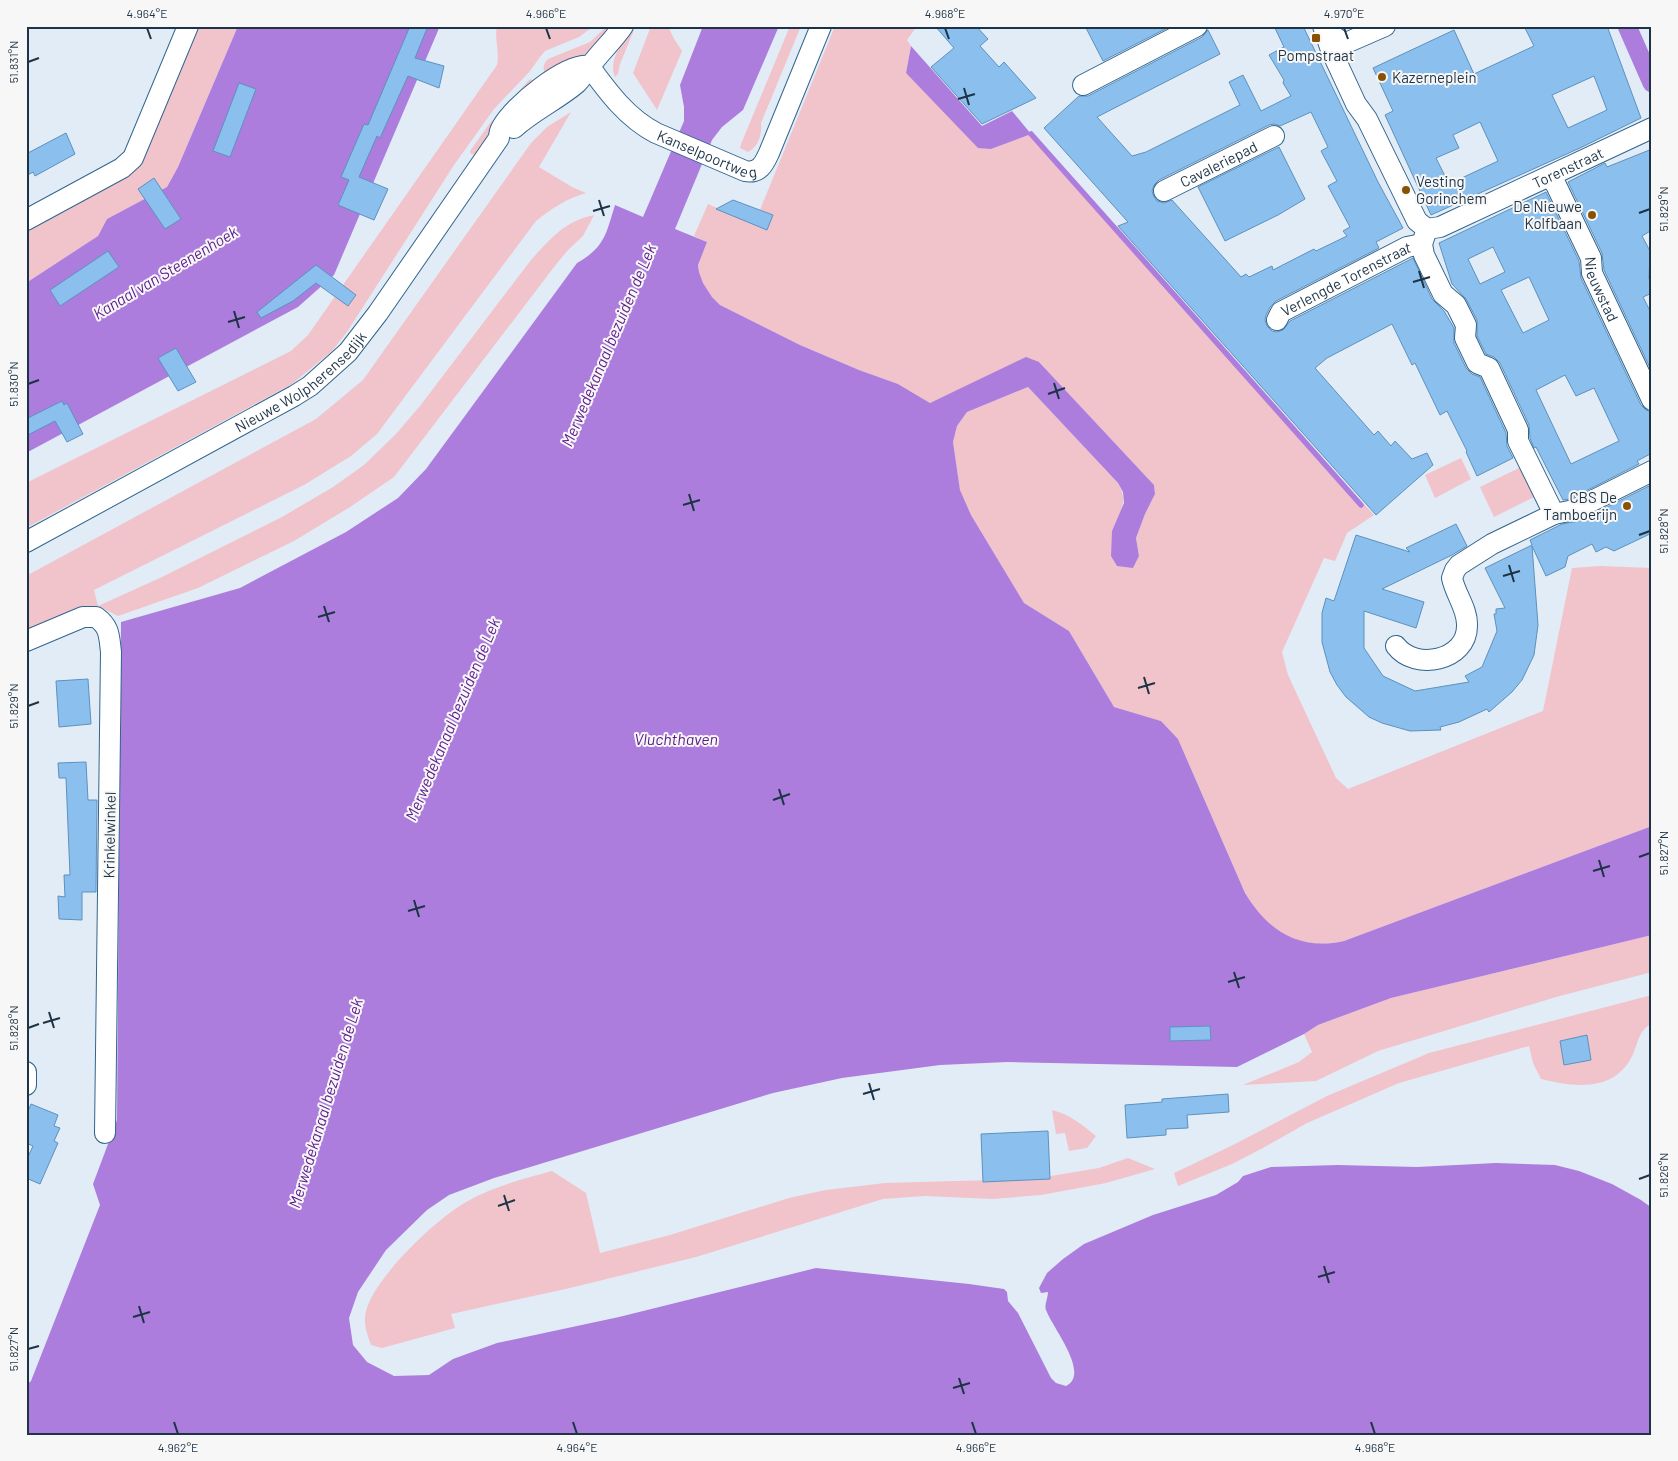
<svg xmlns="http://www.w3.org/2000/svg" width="1678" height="1461" viewBox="0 0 1678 1461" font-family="Barlow,sans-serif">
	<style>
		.green { fill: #f1c3cb }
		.water { fill: #ac7ddd }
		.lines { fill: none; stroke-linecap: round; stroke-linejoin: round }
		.stream { stroke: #ac7ddd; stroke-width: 5.5 }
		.canal { stroke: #ac7ddd; stroke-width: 19 }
		.building { fill: #8abfee; stroke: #5d91be; fill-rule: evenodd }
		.minor-casing { stroke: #31658e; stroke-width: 22 }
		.minor { stroke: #fff; stroke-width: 20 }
		.ticks { fill: none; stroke: #1d3346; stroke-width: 2 }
		.poi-dot { fill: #895103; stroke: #f7f7f7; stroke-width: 2 }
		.labels { text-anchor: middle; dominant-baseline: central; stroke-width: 4; stroke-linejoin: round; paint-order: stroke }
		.poi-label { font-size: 15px; fill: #1d3346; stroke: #f7f7f7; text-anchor: start }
		.street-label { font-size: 15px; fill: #1d3346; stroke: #f7f7f7 }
		.water-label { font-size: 16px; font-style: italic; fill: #5c198c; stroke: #f7f7f7 }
		.neatline { fill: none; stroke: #1d3346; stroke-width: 2 }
		.ticks-label { font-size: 12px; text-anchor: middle; fill: #1d3346 }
	</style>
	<rect width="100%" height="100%" fill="#e1ecf6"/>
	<path class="green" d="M196 26H238L178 167 167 187 107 219 98 236 26 283V221L128 159Z
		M497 26H594L579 37 545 51 540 57 530 71 494 109 454 165 347 332 332 351 292 384 26 528V483L291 351 308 335 497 65C500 52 494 39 497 26Z
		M607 26H611L595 46 579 60 546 78C543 70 542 65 548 59L590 42Z
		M651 26H668L673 37 682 51 657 110 633 73Z
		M790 26H801L761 123C762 134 759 146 748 152L740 148 741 144Z
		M835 26H917L907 40 911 46 906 73 991 149 1031 134 1067 177 1360 506 1364 504 1374 515 1347 533 1335 561 1324 558 1282 652 1288 675 1336 778 1348 789 1543 711 1572 568 1600 566 1652 568V826L1344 941C1299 951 1268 932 1245 893L1178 739 1161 721 1114 707 1069 631 1024 603 971 515 960 490 953 442 957 426 967 412 1028 387 1118 483C1129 501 1120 513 1112 531L1133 568 1139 556 1136 538 1145 514 1155 494 1154 485 1039 362 956 391 930 403 898 384 859 370 800 345 720 305 712 297 703 283 699 272 698 264 707 242 694 236 708 204 767 230 773 215 760 210Z
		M631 29 634 30 620 64 618 74 615 77C608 60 622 43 631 29Z
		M530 79 532 80 536 85 475 155 471 154 470 151 490 123Z
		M571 112 539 167 572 187 586 193C566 199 552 208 536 221L377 434 351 456 304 485 94 590 98 606 162 577 282 517 333 487 364 465 396 434 420 406 531 260C551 238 565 221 594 215L583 236 568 250 554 267 394 477 350 507 294 541 198 588 118 616 98 606 26 633V576L316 419 363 380 531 143 547 127Z
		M1461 458 1471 479 1435 498 1425 475Z
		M1521 467 1536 496 1494 517 1480 487Z
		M1652 935V972L1556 997 1378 1051 1316 1081 1243 1085 1299 1062 1312 1052 1304 1034 1318 1025 1391 998Z
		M1652 995V1024C1640 1028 1638 1042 1634 1052 1617 1092 1577 1088 1541 1079L1533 1063 1529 1046 1399 1083 1307 1123 1261 1149 1232 1164 1178 1186 1174 1173 1231 1146 1327 1096 1429 1053Z
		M1052 1110C1071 1115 1081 1124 1096 1136L1087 1148 1069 1151 1065 1133 1056 1134Z
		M1128 1158 1155 1169 1106 1183 1041 1195 993 1199 925 1196 883 1199 696 1257 570 1288 451 1314 455 1328 382 1348 371 1345C367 1334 363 1323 366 1311 375 1277 435 1220 466 1202 492 1187 523 1179 552 1171L586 1193 600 1253 670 1235 789 1198 826 1190 885 1183 994 1180 1051 1176 1099 1168Z"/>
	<path class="water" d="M238 26H440L334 275 298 307 26 453V283L98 236 107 219 167 187 178 167Z
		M703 26H779L743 110 722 127 712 140 675 229 707 242 698 265 699 272 703 283 712 297 720 305 800 345 859 370 898 384 930 403 1026 357 1039 362 1154 485 1155 494 1145 514 1136 538 1139 556 1133 568 1117 566 1111 556 1112 531 1124 503 1123 492 1118 483 1028 387 967 412 957 426 953 442 960 490 971 515 1024 603 1069 631 1114 707 1161 721 1178 739 1245 893C1268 931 1299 951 1344 941L1652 826V935L1391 998 1318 1025 1304 1034 1237 1067 1007 1062 940 1065 842 1078 773 1093 494 1178 449 1195 427 1210 386 1250 358 1292 349 1318 353 1345 367 1362 394 1376 429 1375 453 1359 497 1343 619 1317 816 1268 969 1284 1004 1289 1007 1292 1008 1301 1018 1313 1051 1378 1056 1383 1066 1386C1091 1374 1052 1327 1046 1310 1044 1305 1048 1298 1048 1292L1041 1293 1039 1288 1047 1273 1063 1259 1084 1244 1153 1215 1216 1195 1238 1182 1243 1176 1271 1167 1338 1165 1417 1167 1496 1163 1555 1165 1579 1171 1612 1184 1641 1200 1652 1208V1435H26V1385L31 1381 100 1205 93 1184 117 1120 121 622 240 588 346 532 398 498 426 469 577 263C605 247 606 234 615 205L643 217 684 121V107L680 85Z
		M911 46 982 126 1012 111 1031 134 991 149 978 148 906 73Z"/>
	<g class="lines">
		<path class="stream" d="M1031 134 1361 505"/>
		<path class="canal" d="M1627 26 1652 83"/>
	</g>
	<path class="building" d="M410 26H428L415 58 444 66 439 88 408 76 380 138 377 136 359 177 388 189 374 220 338 205 349 180 341 177 364 124 368 125Z
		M935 26H976L988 39 980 46 999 67 1004 62 1036 98 982 124 931 67 954 48Z
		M1085 26H1171L1103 61Z
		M1274 26H1303L1378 182 1403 228 1376 242 1379 248 1276 301 1270 307 1266 315 1265 320 1267 326 1272 331 1277 332 1283 330 1290 321 1413 258 1432 299 1444 311 1454 328V343L1466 368 1472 374 1480 377 1506 433 1507 446 1513 458 1477 476 1466 452 1467 451 1447 411 1440 415 1415 363 1412 365 1392 324 1327 358 1315 368 1374 435 1378 431 1391 446 1395 441 1412 459 1427 453 1433 465 1376 515 1118 226 1128 222 1044 128 1079 96H1088L1202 37 1208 30 1220 54 1097 117 1132 156 1146 152 1240 105 1229 82 1243 75 1261 111 1291 96 1283 83 1284 80 1269 55 1284 47ZM1311 112 1328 147 1321 151 1337 181 1328 186 1350 227 1343 231 1347 236 1316 251 1314 249 1273 270 1272 266 1249 277 1246 274 1241 277 1172 200 1164 203 1157 201 1154 197 1152 191 1154 185 1159 180 1269 125 1274 124 1280 126Z
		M1524 26H1607L1641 118 1580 148 1431 215 1385 115 1393 111 1373 68 1454 30 1474 74 1534 46ZM1594 76 1607 110 1568 128 1552 95ZM1480 122 1498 161 1449 184 1436 158 1459 148 1453 135Z
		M239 83 256 89 230 157 213 151Z
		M66 133 75 154 35 176 33 172 26 176V154Z
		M1279 147 1305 199 1278 215 1225 241 1198 187Z
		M1652 149V230L1642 236 1650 251 1649 279 1652 277V293L1643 297 1652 315V372L1604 270 1602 253 1568 182 1605 163 1607 167Z
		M154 178 181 219 165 229 138 189Z
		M1546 192 1579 261 1581 278 1641 405 1646 410 1652 412V453L1637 461 1639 464 1570 499 1563 500 1536 447 1534 448 1530 438 1529 425 1500 363 1494 357 1486 354 1477 336V320L1466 299 1452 284 1439 243ZM1493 247 1505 272 1480 284 1468 259ZM1529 277 1549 320 1523 333 1501 290ZM1565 375 1576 396 1594 388 1619 441 1571 464 1536 390Z
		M733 200 773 215 767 230 716 209Z
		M108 251 119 267 60 306 50 290Z
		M316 265 356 295 348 306 316 283 293 301 261 318 257 312Z
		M176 348 196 382 178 391 158 358Z
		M62 401 64 405 67 403 83 434 67 442 55 421 26 436V419Z
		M1649 486 1652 494V533L1614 551 1606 547 1596 552 1592 544 1568 556 1565 567 1546 576 1532 546 1538 625 1534 655 1522 680 1512 692 1489 712 1487 709 1459 722 1440 727 1441 730 1410 731 1382 723 1369 717 1346 697 1337 685 1330 672 1322 642V613L1326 598 1334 601 1356 535 1410 552 1406 548 1456 524 1467 546 1452 555 1382 589 1424 602 1416 628 1364 611V648L1383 676 1415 691 1469 682 1465 676 1482 667 1497 631 1494 614H1496V609L1505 608 1485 568 1532 545 1530 540 1562 524 1579 521Z
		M88 679 91 724 59 727 56 681Z
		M86 762 88 800H97L96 892H82V920L59 919 58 896 65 897 64 875H70L66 778H59L58 763Z
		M1210 1026 1211 1040 1170 1041V1027Z
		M1587 1035 1591 1060 1564 1065 1560 1041Z
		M1228 1094 1229 1112 1187 1115 1188 1128 1166 1129V1135L1127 1138 1125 1105 1162 1102V1099Z
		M31 1104 58 1115 54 1126 60 1128 54 1141 58 1143 40 1184 26 1178V1161L33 1146 26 1143V1116Z
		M1048 1131 1050 1179 983 1182 981 1134Z"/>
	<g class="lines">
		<g class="minor-casing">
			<g id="minor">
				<path d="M1323 26 1331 50 1356 104 1367 119 1417 221 1427 229"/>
				<path d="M1326 31 1342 42 1346 43 1385 26"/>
				<path id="s1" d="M589 66C608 92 627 118 656 133L745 171C759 174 764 164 769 153L821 26"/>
				<path d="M1083 85 1197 26"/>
				<path d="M514 128C534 110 557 100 577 83 583 77 585 71 591 65 601 51 613 41 623 26"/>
				<path id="s2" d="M1550 177 1556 185 1591 258 1592 273 1652 400"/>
				<path id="s3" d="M1164 191 1274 136"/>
				<path d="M26 220 122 168 133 158 188 26"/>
				<path d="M1427 229 1422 244 1424 255 1443 294 1456 305 1466 325 1465 338 1477 363 1489 368 1518 430V441L1554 514"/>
				<path id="s4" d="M1427 229 1440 227 1652 128"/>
				<path id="s5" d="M1277 320 1281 312 1407 247 1422 244"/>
				<path id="s6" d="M26 542 294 396 310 386 348 352 378 313 499 138C499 135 500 130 502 127 513 106 566 63 589 66"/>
				<path d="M26 641 83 617H96C110 627 109 636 111 652L105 1133"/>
				<path d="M1396 646C1415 671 1467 661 1467 626 1468 609 1455 594 1452 578L1455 570 1459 565 1492 544 1554 514 1574 510 1652 471"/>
				<path d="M26 1072V1085"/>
			</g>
		</g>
		<use href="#minor" class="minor"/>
	</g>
	<path class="ticks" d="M147 28 151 39M546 28 550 39M945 28 949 39M1344 28 1348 39M28 62 39 58M964 88 969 105M958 99 975 94M599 200 604 216M593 211 610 206M1639 213 1650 209M1419 271 1424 288M1413 282 1430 277M234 311 239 328M228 322 245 317M1054 383 1059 399M28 384 39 380M1048 394 1065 388M689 494 694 511M683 505 700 500M1639 535 1650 531M1509 565 1514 582M1503 576 1520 571M324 606 329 622M318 617 335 612M1144 677 1149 694M1138 688 1155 683M28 706 39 702M779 789 784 805M773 800 790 794M1639 857 1650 853M1599 860 1604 877M1593 871 1610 866M414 900 419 917M408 911 425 906M1234 972 1239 988M1228 982 1245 977M49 1012 54 1028M43 1023 60 1018M28 1028 39 1024M869 1083 874 1100M863 1094 880 1089M1639 1179 1650 1175M504 1195 509 1211M498 1206 515 1200M1324 1266 1329 1283M1318 1277 1335 1272M139 1306 144 1323M133 1317 150 1312M28 1349 39 1346M959 1378 964 1394M953 1388 970 1383M174 1422 178 1434M573 1422 577 1434M972 1422 976 1434M1371 1422 1375 1434"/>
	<g class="poi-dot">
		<rect x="1311" y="33" width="10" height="10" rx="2.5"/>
		<circle cx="1382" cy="77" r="5"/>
		<circle cx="1406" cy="190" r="5"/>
		<circle cx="1592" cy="215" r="5"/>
		<circle cx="1627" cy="506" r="5"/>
	</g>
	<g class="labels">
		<g class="poi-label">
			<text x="1316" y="55" text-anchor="middle">Pompstraat</text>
			<text x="1392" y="77">Kazerneplein</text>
			<text x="1416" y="181">Vesting<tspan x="1416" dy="17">Gorinchem</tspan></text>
			<text x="1582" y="206" text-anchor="end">De Nieuwe<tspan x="1582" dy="17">Kolfbaan</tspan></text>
			<text x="1617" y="497" text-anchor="end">CBS De<tspan x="1617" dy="17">Tamboerijn</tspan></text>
		</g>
		<g class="street-label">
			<text stroke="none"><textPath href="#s1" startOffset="151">Kanselpoortweg</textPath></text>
			<text stroke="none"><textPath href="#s3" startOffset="61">Cavaleriepad</textPath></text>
			<text stroke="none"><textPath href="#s4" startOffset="154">Torenstraat</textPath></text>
			<text stroke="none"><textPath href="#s5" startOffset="82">Verlengde Torenstraat</textPath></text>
			<text stroke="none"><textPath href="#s2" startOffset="124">Nieuwstad</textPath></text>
			<text stroke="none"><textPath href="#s6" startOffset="319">Nieuwe Wolpherensedijk</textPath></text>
			<text transform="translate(109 835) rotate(-89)">Krinkelwinkel</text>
		</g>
		<g class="water-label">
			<text transform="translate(165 272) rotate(-31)">Kanaal van Steenenhoek</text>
			<text transform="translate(608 345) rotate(-67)">Merwedekanaal bezuiden de Lek</text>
			<text transform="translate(452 719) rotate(-67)">Merwedekanaal bezuiden de Lek</text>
			<text x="676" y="738">Vluchthaven</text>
			<text transform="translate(325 1103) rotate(-73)">Merwedekanaal bezuiden de Lek</text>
		</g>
	</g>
	<rect width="1678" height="1461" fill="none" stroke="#f7f7f7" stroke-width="55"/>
	<rect x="28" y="28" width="1622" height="1406" class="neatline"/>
	<g class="ticks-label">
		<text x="147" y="18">4.964°E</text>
		<text x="546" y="18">4.966°E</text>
		<text x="945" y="18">4.968°E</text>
		<text x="1344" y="18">4.970°E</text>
		<text transform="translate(14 62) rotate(-90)" y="4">51.831°N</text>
		<text transform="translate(1664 209) rotate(-90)" y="4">51.829°N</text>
		<text transform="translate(14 384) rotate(-90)" y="4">51.830°N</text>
		<text transform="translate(1664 531) rotate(-90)" y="4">51.828°N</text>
		<text transform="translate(14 706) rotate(-90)" y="4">51.829°N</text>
		<text transform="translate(1664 853) rotate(-90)" y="4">51.827°N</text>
		<text transform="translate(14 1028) rotate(-90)" y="4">51.828°N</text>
		<text transform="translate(1664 1175) rotate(-90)" y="4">51.826°N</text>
		<text transform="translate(14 1349) rotate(-90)" y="4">51.827°N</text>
		<text x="178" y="1452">4.962°E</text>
		<text x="577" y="1452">4.964°E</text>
		<text x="976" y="1452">4.966°E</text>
		<text x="1375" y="1452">4.968°E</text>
	</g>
</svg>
